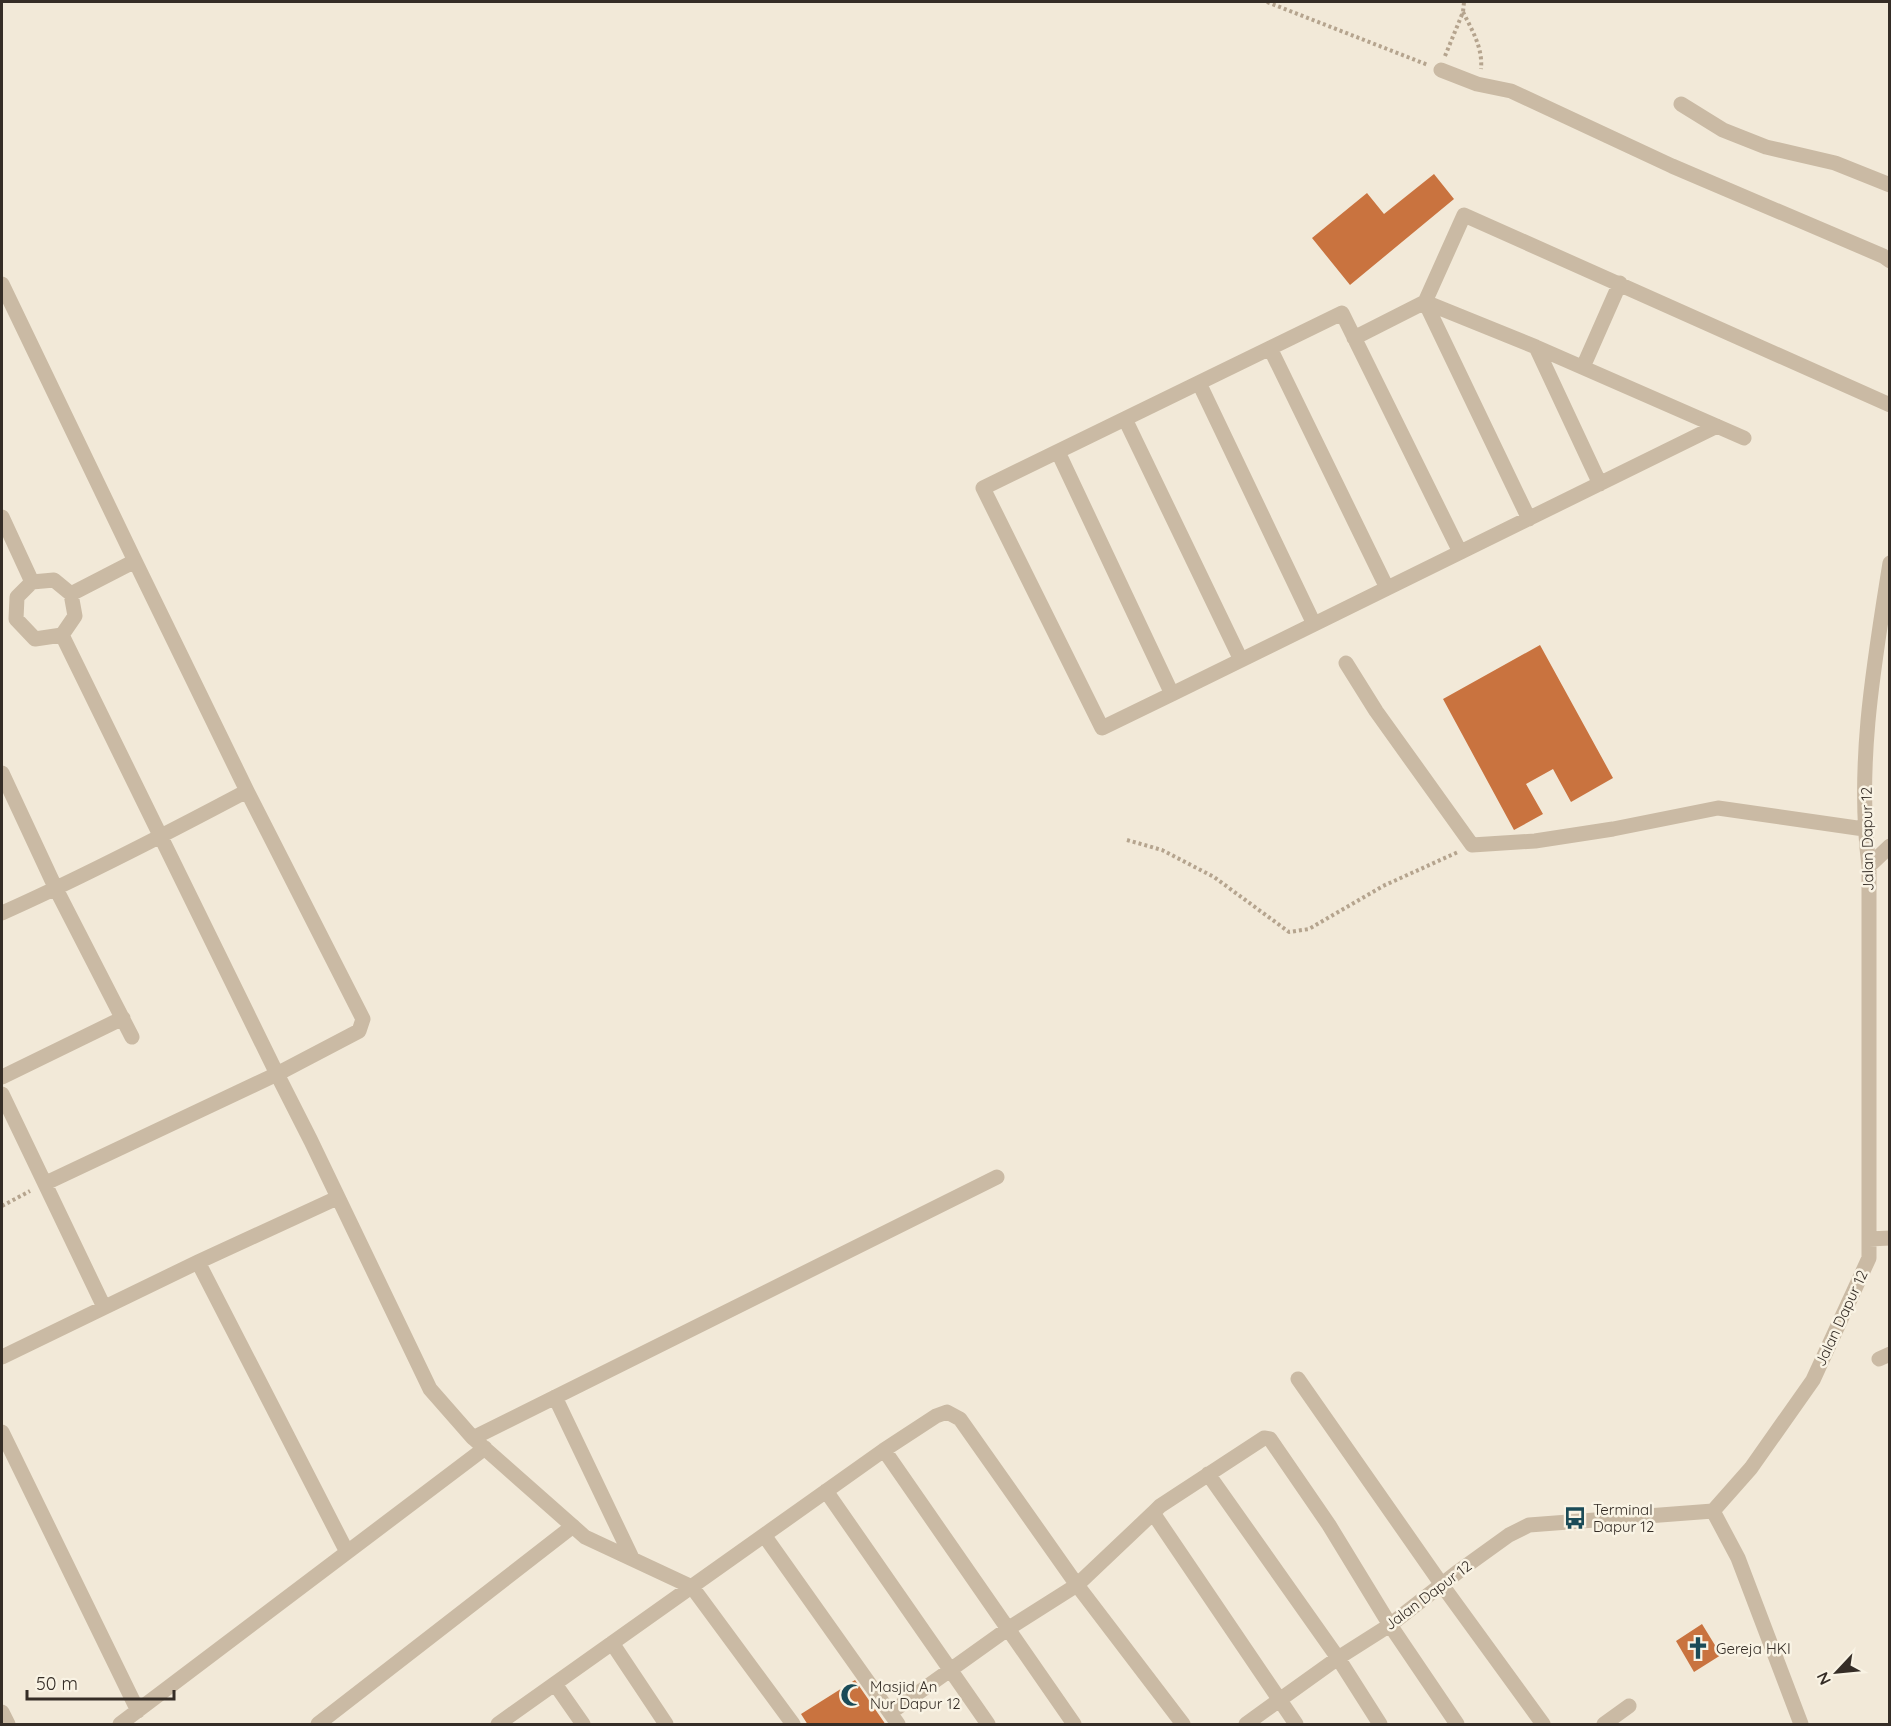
<svg xmlns="http://www.w3.org/2000/svg" width="1891" height="1726" viewBox="0 0 1891 1726" font-family="Quicksand,sans-serif">
	<style>
		.building { fill: #c9733f }
		.lines { fill: none; stroke-linecap: round; stroke-linejoin: round }
		.path { stroke: #b5a48e; stroke-width: 4; stroke-dasharray: 3 3; stroke-linecap: butt }
		.minor { stroke: #cabaa4; stroke-width: 15 }
		.labels { text-anchor: middle; dominant-baseline: central; stroke-width: 5; stroke-linejoin: round; paint-order: stroke }
		.street-label { font-size: 15px; fill: #352d26; stroke: #f9f3e4 }
		.poi-label { font-size: 15px; fill: #352d26; stroke: #f9f3e4; text-anchor: start }
	</style>
	<rect width="100%" height="100%" fill="#f2e9d8"/>
	<path class="building" d="M1434 174 1454 199 1350 285 1312 238 1367 193 1384 214Z
		M1540 645 1613 778 1571 802 1553 769 1526 784 1543 814 1514 830 1443 699Z
		M1702 1624 1721 1655 1694 1672 1676 1641Z
		M855 1680 886 1725H808L801 1714Z"/>
	<g class="lines">
		<path class="path" d="M1267 2 1428 65
			M1463 12C1472 30 1483 48 1481 69
			M1445 56 1463 12 1464 2
			M1127 840 1162 850 1214 877 1289 932 1309 929 1383 886 1458 852
			M2 1206 30 1191"/>
		<path class="minor" d="M1441 70 1477 84 1511 91 1672 166 1883 256 1890 261
			M1681 104 1723 130 1766 147 1835 163 1890 185
			M2 284 135 561
			M1425 302 1536 347 1744 438
			M1425 302 1529 519
			M1354 338 1425 302 1464 215 1890 405
			M1536 347 1600 484
			M1270 348 1387 588
			M1583 367 1620 283
			M1199 383 1314 624
			M1125 419 1241 660
			M1058 452 1172 694 1102 728 983 488 1342 313 1460 552
			M2 517 32 582
			M54 580 71 594 75 616 62 635 35 639 16 619 17 597 32 582Z
			M71 594 135 561 247 791 363 1019 359 1031 277 1074 311 1141 430 1389 473 1438 585 1537 692 1587 793 1724
			M1346 663 1376 711 1472 845 1535 841 1613 829 1718 808 1864 829
			M1172 694 1717 426
			M2 773 56 889 132 1037
			M1869 866 1890 846
			M2 913C85 876 166 834 247 791
			M2 1077 123 1018
			M2 1094 104 1307
			M46 1183 277 1074 62 635
			M1869 1239 1890 1238
			M198 1262 347 1552
			M2 1357 198 1262 337 1198
			M1879 1359 1890 1354
			M1298 1379 1442 1585 1543 1724
			M555 1397 632 1558
			M2 1432 138 1711
			M473 1438 997 1177
			M884 1450 1074 1724
			M1208 1474 1338 1658 1380 1724
			M826 1491 988 1724
			M1713 1511 1738 1558 1801 1724
			M764 1535 898 1724
			M612 1643 666 1724
			M555 1684 583 1724
			M2 1712 8 1724
			M890 1713 1009 1628 1077 1585 1153 1513
			M120 1724 485 1448
			M318 1724 573 1526
			M498 1724 884 1450 936 1416 947 1412 960 1419 1077 1585 1183 1724
			M1246 1724 1338 1658 1390 1625 1459 1571 1509 1535 1529 1525 1713 1511 1751 1468 1813 1380 1869 1258V866C1856 765 1874 663 1890 563
			M1296 1724 1153 1513 1160 1506 1264 1438 1270 1439 1329 1525 1390 1625 1457 1724
			M1604 1724 1629 1706"/>
	</g>
	<defs>
		<g id="bus-bare" transform="scale(1.8)"><path d="M-5-6H5V4H4V6H2V4H-2V6H-4V4H-5ZM-3.5-4V0h7V-4ZM-3.5 1.2v1.5H-2V1.2ZM2 1.2v1.5H3.5V1.2Z" fill="#1b4b57" stroke="#f9f3e4" stroke-width="2.5" paint-order="stroke"/></g>
		<g id="church-bare" transform="scale(1.8)"><path d="M-1.2-6h2.4v3.5h3.3v2.4h-3.3V6h-2.4V-.1h-3.3v-2.4h3.3Z" fill="#1b4b57" stroke="#f9f3e4" stroke-width="2.5" paint-order="stroke"/></g>
		<g id="mosque-bare" transform="scale(1.8)"><path d="M3.5-4.9A6 6 0 1 0 3.5 4.9A5 5 0 1 1 3.5-4.9Z" fill="#1b4b57" stroke="#f9f3e4" stroke-width="2.5" paint-order="stroke"/></g>
	</defs>
	<g fill-rule="evenodd">
		<use href="#bus-bare" x="1575" y="1518"/>
		<use href="#church-bare" x="1698" y="1648"/>
		<use href="#mosque-bare" x="852" y="1695"/>
	</g>
	<g class="labels">
		<g class="street-label">
			<text transform="translate(1867 839) rotate(-91)">Jalan Dapur 12</text>
			<text transform="translate(1841 1318) rotate(-65)">Jalan Dapur 12</text>
			<text transform="translate(1428 1595) rotate(-37)">Jalan Dapur 12</text>
		</g>
		<g class="poi-label">
			<text x="1593" y="1509">Terminal<tspan x="1593" dy="17">Dapur 12</tspan></text>
			<text x="1716" y="1648">Gereja HKI</text>
			<text x="870" y="1686">Masjid An<tspan x="870" dy="17">Nur Dapur 12</tspan></text>
		</g>
	</g>
	<rect width="1891" height="1726" fill="none" stroke="#352d26" stroke-width="6"/>
	<g transform="translate(1837 1672) rotate(244)" stroke="#f9f3e4" stroke-width="4.5" paint-order="stroke">
	<path d="M0-4.5L10 22L0 15L-10 22Z" fill="#352d26"/>
	<text y="-9" font-size="16" font-weight="bold" text-anchor="middle" fill="#352d26">N</text>
	</g>
	<path d="M27 1690v9h147v-9" fill="none" stroke="#352d26" stroke-width="3"/>
	<text x="36" y="1690" font-size="18" fill="#352d26" stroke="#f9f3e4" stroke-width="4.5" paint-order="stroke">50 m</text>
</svg>
